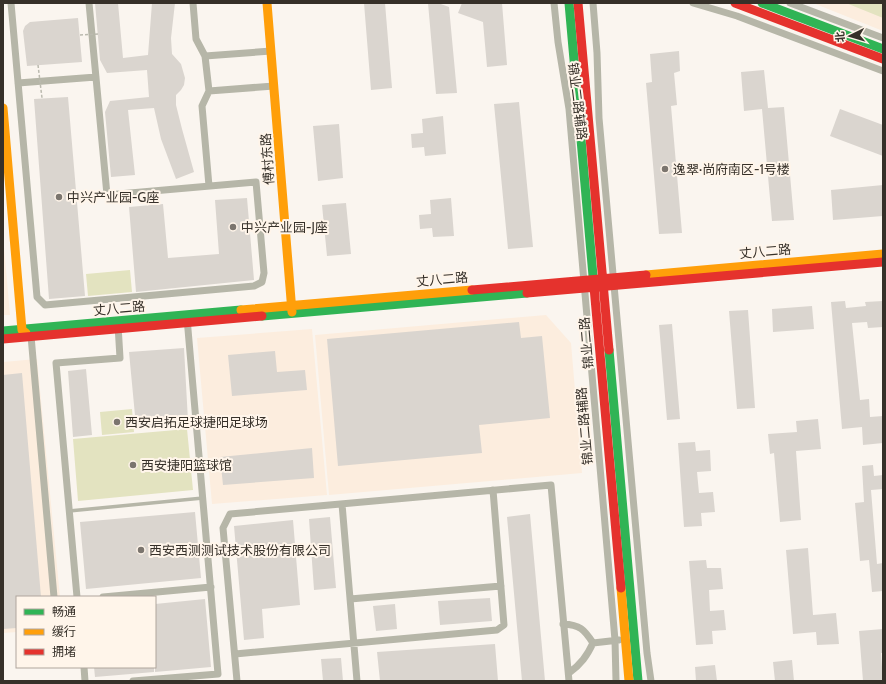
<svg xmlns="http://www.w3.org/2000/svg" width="886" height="684" viewBox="0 0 886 684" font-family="Cabin,'Noto Sans SC',sans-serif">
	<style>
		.built { fill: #fcedde }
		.green { fill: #e3e3c0 }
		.building { fill: #dad5cf }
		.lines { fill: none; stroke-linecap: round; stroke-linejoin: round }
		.lane { stroke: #b6b6a8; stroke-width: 3.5 }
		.street { stroke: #b6b6a8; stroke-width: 7 }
		.fast { stroke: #30b455; stroke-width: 9 }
		.slow { stroke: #ff9f0a; stroke-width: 9 }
		.jam { stroke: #e5322d; stroke-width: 9 }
		.path-bridge { stroke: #bbbaaf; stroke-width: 1.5; stroke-dasharray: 3 2; stroke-linecap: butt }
		.poi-dot { fill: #7b756e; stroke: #fff5ea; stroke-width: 1.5 }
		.labels { text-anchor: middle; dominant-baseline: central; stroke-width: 4; stroke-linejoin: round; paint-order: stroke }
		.street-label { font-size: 13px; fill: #363029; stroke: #fff5ea }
		.poi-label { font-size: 13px; fill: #363029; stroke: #fff5ea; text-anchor: start }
	</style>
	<rect width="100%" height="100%" fill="#faf5ef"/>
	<path class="built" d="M813 3H883V31Z
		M3 236 10 315H3Z
		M546 315 571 343 582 473 329 495 315 335Z
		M312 329 327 495 212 504 197 338Z
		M37 359 60 597H17V632L3 633V362Z"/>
	<path class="green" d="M846 3H883V18Z
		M130 270 132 292 88 296 86 274Z
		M132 409 134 432 102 435 100 412Z
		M187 429 193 490 78 501 73 439Z"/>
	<path class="building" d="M95 3H118L123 58 148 55 152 3H175L171 38 172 54 181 64 185 78 184 85 181 90 176 95V105L182 129 194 172 176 179 161 139 154 108 128 110 135 175 111 177 105 112 110 101 149 97 147 70 107 73 100 60Z
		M364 3H385L392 88 371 90Z
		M428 3H438L449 7 457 93 436 94Z
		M462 3H502L507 65 487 67 483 22 458 13Z
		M78 18 82 62 27 66 23 31 25 26 30 22Z
		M679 51 680 71 674 73 677 105 671 106 682 233 659 234 646 83 652 82 650 54Z
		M764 70 768 108 784 107 794 220 772 221 762 109 744 111 741 72Z
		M68 97 85 296 49 299 34 99Z
		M519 102 533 247 508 249 494 104Z
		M840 109 883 125V156L830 136Z
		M443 116 446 154 425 156 424 147 412 148 411 134 423 133 422 119Z
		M339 124 343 178 318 181 313 126Z
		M883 185V216L833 220 831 190Z
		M247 198 254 280 136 292 129 207 163 204 168 258 219 254 215 200Z
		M451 198 454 236 433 237 432 228 420 229 419 215 431 214 430 200Z
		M346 203 351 254 327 256 322 205Z
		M845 301 846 308 866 306 865 302 883 301V327L868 328 867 322 852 323 860 400 869 399 870 417 883 416V443L863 445 862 427 842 429 831 302Z
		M812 306 814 329 773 332 772 309Z
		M748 310 755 408 737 409 729 311Z
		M519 322 521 338 542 336 550 418 479 425 482 453 338 466 327 339Z
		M672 324 680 419 667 420 659 325Z
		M184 348 188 421 136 426 129 352Z
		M275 351 277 372 305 370 307 390 232 396 228 355Z
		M86 369 92 435 73 437 68 371Z
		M22 373 41 597H17V628L3 629V375Z
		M818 419 821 449 796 451 801 520 780 522 774 453 770 454 768 434 797 432 796 421Z
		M695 442 696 451 710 450 711 471 697 472 699 493 713 492 715 512 701 513 702 526 684 527 678 443Z
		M312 448 314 478 223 485 220 457Z
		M873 465 874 476 883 475V489L871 490 877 564 883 563V591L872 592 869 560 860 561 855 503 864 502 862 466Z
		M195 512 201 578 86 589 80 522Z
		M530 514 545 681H522L507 517Z
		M330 517 336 588 314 590 309 519Z
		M293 520 300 605 262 609 264 638 244 640 234 526Z
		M808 548 813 615 836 613 839 644 817 645 816 632 793 634 786 550Z
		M706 560 707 568H721L723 589 709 590 710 611 724 610 726 630 712 631 713 644 696 645 689 561Z
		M490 598 492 621 440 625 438 601Z
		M205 599 211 667 155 672V604Z
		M395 604 397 629 376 631 373 606Z
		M883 629V653H881L883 681H863L859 631Z
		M495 644 498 681H380L377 652Z
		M341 658 343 681H323L321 659Z
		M792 660 794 681H775L773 662Z
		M715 665 717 681H696L695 667Z
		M94 667H154V672L95 677Z"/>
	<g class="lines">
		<path class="lane" d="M69 511 203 498"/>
		<path class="street" d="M11 3 37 297 45 305 254 286 262 282 264 273 256 182 107 195 89 3
			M193 3 196 39 205 56 209 91 202 106 209 186
			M554 3 558 42 569 109 615 640 616 681
			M593 3 597 53 599 118 647 653 651 681
			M693 3 737 16 883 71
			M790 3 883 38
			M205 56 271 51
			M18 83 96 77
			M209 91 274 86
			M31 336 54 597
			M342 504 357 681
			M77 597 56 363 120 358 118 325
			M103 597 211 587
			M350 599 501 586
			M563 624C580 625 584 629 593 643
			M593 643 619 640
			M235 654 497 630 504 625 493 490
			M84 667 85 681
			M569 673C581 664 587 656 593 643
			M133 681 218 674 187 318
			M237 681 223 528 230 514 551 485 569 681"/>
		<path class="fast" d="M569 3 594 287
			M762 3 883 49
			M262 316 527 293
			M3 331 241 310
			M609 350 638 681"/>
		<path class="slow" d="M267 3 292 312
			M3 108 22 330 26 333
			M646 275 883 254
			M241 310 472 290
			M621 588 629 681"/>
		<path class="jam" d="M578 3 609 350
			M735 3 883 59
			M594 287 621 588
			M472 290 646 275
			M527 293 883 262
			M3 339 262 316"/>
		<path class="path-bridge" d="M80 35 98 34
			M38 65 42 98"/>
	</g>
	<g class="poi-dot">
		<circle cx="665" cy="169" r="4"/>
		<circle cx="59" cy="197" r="4"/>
		<circle cx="233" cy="227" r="4"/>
		<circle cx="117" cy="422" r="4"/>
		<circle cx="133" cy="465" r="4"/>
		<circle cx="141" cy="550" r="4"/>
	</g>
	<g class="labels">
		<g class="street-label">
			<text transform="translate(578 101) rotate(83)">锦业二路辅路</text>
			<text transform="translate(267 159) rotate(-94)">傅村东路</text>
			<text transform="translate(765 251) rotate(-5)">丈八二路</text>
			<text transform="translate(442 279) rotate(-5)">丈八二路</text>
			<text transform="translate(119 308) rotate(-5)">丈八二路</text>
			<text transform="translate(586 343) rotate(-95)">锦业二路</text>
			<text transform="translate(584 426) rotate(-95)">锦业二路辅路</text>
		</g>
		<g class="poi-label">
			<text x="673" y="169">逸翠·尚府南区-1号楼</text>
			<text x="67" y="197">中兴产业园-G座</text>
			<text x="241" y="227">中兴产业园-J座</text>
			<text x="125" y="422">西安启拓足球捷阳足球场</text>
			<text x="141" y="465">西安捷阳篮球馆</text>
			<text x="149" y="550">西安西测测试技术股份有限公司</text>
		</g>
	</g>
	<rect width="886" height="684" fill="none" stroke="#363029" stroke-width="8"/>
	<rect x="16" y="596" width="140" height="72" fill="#fff5ea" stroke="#afa69d"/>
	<rect x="24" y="609" width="20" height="6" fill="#30b455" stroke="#afa69d"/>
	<text x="52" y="616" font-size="12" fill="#363029">畅通</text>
	<rect x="24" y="629" width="20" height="6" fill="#ff9f0a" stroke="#afa69d"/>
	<text x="52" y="636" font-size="12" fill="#363029">缓行</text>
	<rect x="24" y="649" width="20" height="6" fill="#e5322d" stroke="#afa69d"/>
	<text x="52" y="656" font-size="12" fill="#363029">拥堵</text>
	<g transform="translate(850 36) rotate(265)" stroke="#fff5ea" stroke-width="3" paint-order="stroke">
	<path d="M0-3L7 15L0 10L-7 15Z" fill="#363029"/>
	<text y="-6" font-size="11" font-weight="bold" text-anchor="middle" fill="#363029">北</text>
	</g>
</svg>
